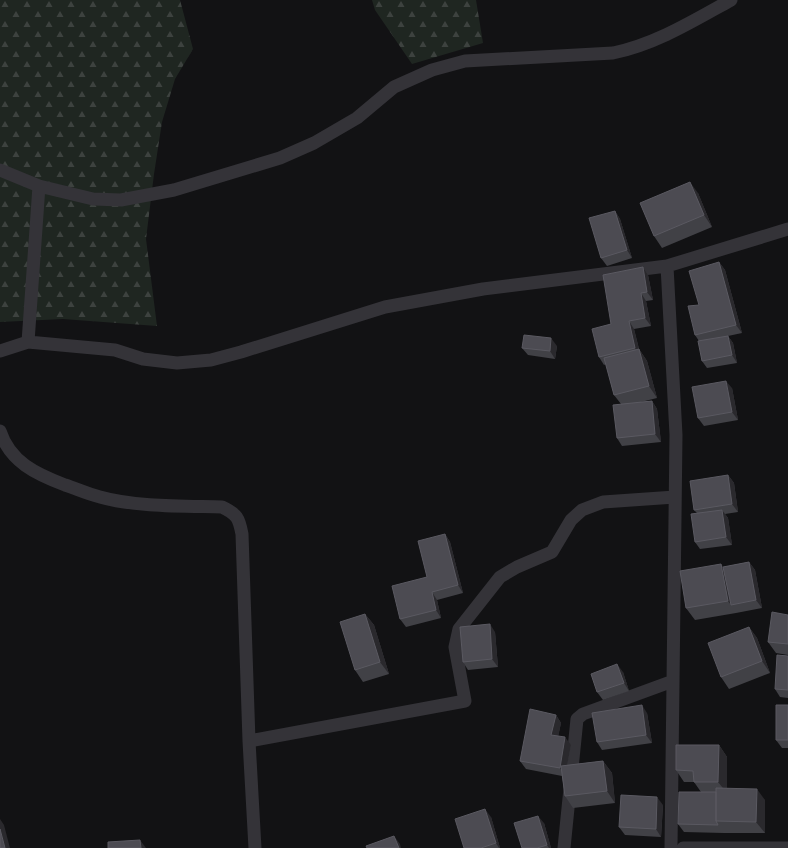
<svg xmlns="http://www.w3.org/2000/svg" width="788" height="848" viewBox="0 0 788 848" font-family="Quicksand,sans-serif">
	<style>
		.forest { fill: url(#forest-firs) }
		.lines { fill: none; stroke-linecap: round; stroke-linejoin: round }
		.street { stroke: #343338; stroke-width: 13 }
		.wall { fill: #414146 }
		.shaded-wall { fill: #2a292d }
		.building { fill: #4c4b52; stroke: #5a5961 }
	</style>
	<defs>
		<pattern id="forest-firs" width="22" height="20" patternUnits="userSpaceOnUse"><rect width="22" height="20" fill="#1f2621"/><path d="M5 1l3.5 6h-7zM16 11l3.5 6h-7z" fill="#3d423f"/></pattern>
	</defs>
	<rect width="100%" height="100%" fill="#121214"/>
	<path class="forest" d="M0 0H180L193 49 175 79 162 122 154 174 146 239 157 326 63 319 0 322Z
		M372 0H476L483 43 412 64 375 10Z"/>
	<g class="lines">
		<path class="street" d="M0 170 39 186 93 199 121 200 174 190 280 158 314 143 357 118 394 87 432 70 465 61 613 53C656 44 693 21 731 0
			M667 266 676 435 671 848
			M28 342 39 186
			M0 351 28 342 115 350 143 359 177 363 211 360 241 352 385 307 483 289 667 266 788 229
			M0 431C10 462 36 474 65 485 77 489 88 494 100 497 135 507 185 506 222 507 237 514 239 518 242 534L249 741 255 848
			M249 741 465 701 455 647 459 629 500 577 517 567 552 552 571 520 582 510 603 502 675 497
			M564 848 577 719 583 714 673 681
			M683 848H788"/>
	</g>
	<path class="wall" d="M698 193 712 227 662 248 654 236Z
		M615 211 620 219 632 258 607 266 601 258Z
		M719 262 725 270 742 333 728 336 733 343 737 363 707 368 702 361 699 341 695 335 699 305Z
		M643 267 648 275 653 300 646 301 651 326 634 329 639 349 647 361 657 398 641 402 652 401 657 409 661 442 622 446 617 438 621 404 614 395 606 364 604 365 599 357 611 324Z
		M557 346 555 359 528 355 522 348Z
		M732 388 738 420 704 426 698 418Z
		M728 475 734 483 738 512 725 514 728 518 732 545 700 549 695 542 697 513 694 510Z
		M445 534 450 542 463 593 437 600 441 618 406 627 400 619 427 577Z
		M749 562 755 570 762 608 736 613 695 620 686 608 721 564 723 567Z
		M365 614 374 625 389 674 363 682 355 670Z
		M788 615V655L776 653 768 642Z
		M749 627 757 638 770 673 729 689 721 677Z
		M495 632 498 667 468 670 463 662Z
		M788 656V698L780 697 775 689Z
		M623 672 629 691 603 700 597 692Z
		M788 705V748H782L776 740Z
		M647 713 652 743 602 750 597 742Z
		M556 715 561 723 558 736 571 745 567 765 603 761 612 773 615 803 573 808 565 796 562 776 526 769 520 761Z
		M719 745 727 757V788L765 800V833H724L684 832 678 824 701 792 694 782H684L676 770Z
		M663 805 661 837 625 835 619 827Z
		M491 817 500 848H464Z
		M544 823 551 848H522Z"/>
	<path class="shaded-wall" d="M690 182 698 193 712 227 704 215Z
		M615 211 620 219 632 258 627 250Z
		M719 262 725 270 742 333 736 325Z
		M643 267 648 275 653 300 647 292Z
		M641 293 646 301 651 326 645 318Z
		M629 321 634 329 639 349 647 361 657 398 649 386 640 356 635 348Z
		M728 336 733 343 737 363 732 355Z
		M551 338 557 346 555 359 550 351Z
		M726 381 732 388 738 420 732 412Z
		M652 401 657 409 661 442 655 434Z
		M728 475 734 483 738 512 732 504Z
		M722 510 728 518 732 545 726 537Z
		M445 534 450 542 463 593 458 585Z
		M749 562 755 570 762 608 756 600Z
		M721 564 729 575 731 605 728 601Z
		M432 592 437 600 441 618 436 610Z
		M365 614 374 625 389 674 380 662Z
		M490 624 495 632 498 667 492 659Z
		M749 627 757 638 770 673 762 661Z
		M617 664 623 672 629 691 624 683Z
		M642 705 647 713 652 743 646 735Z
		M556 715 561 723 557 743 551 735Z
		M565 737 571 745 565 776 560 768Z
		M719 745 727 757V793L718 782Z
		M603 761 612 773 615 803 607 791Z
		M757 789 765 800V833L756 822Z
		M657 797 663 805 661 837 656 829Z
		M485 809 491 817 500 848H499L496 843Z
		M538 816 544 823 551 848H549L547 845Z
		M0 819 4 825 10 848H5L0 829Z
		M394 836 400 844 401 848H399Z
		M140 840 146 848H141Z"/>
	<path class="building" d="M690 182 704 215 654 236 640 203Z
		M615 211 627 250 601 258 589 218Z
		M719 262 736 325 695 335 688 306 699 305 689 271Z
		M643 267 647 292 641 293 645 318 629 321 635 348 599 357 592 329 611 324 603 275Z
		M524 335 551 338 550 351 522 348Z
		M728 336 732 355 702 361 698 341Z
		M639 349 649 386 614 395 604 358Z
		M726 381 732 412 698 418 692 387Z
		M652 401 655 434 617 438 613 405Z
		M728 475 732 504 694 510 690 481Z
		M722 510 726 537 695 542 691 514Z
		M445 534 458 585 432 592 436 610 400 619 392 586 427 577 418 541Z
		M749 562 756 600 731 605 723 567Z
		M721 564 728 601 686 608 680 571Z
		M772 612 788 615V644L768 642Z
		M365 614 380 662 355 670 340 622Z
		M490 624 492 659 463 662 460 627Z
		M749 627 762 661 721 677 708 643Z
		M777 655 788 656V690L775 689Z
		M617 664 624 683 597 692 591 674Z
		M642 705 646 735 597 742 592 713Z
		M776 705H788V740H776Z
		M530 709 556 715 551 735 565 737 560 768 520 761Z
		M676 745H719L718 782H694L693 771 676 770Z
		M603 761 607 791 565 796 561 766Z
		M716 788 757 789 756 822 716 821Z
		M679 792H716V821L718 825 678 824Z
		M621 795 657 797 656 829 619 827Z
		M485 809 496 843 481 848H464L455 819Z
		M538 816 547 845 537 848H522L514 823Z
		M0 829 5 848H0Z
		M394 836 399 848H367L366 846Z
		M140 840 141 848H108V842Z"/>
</svg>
